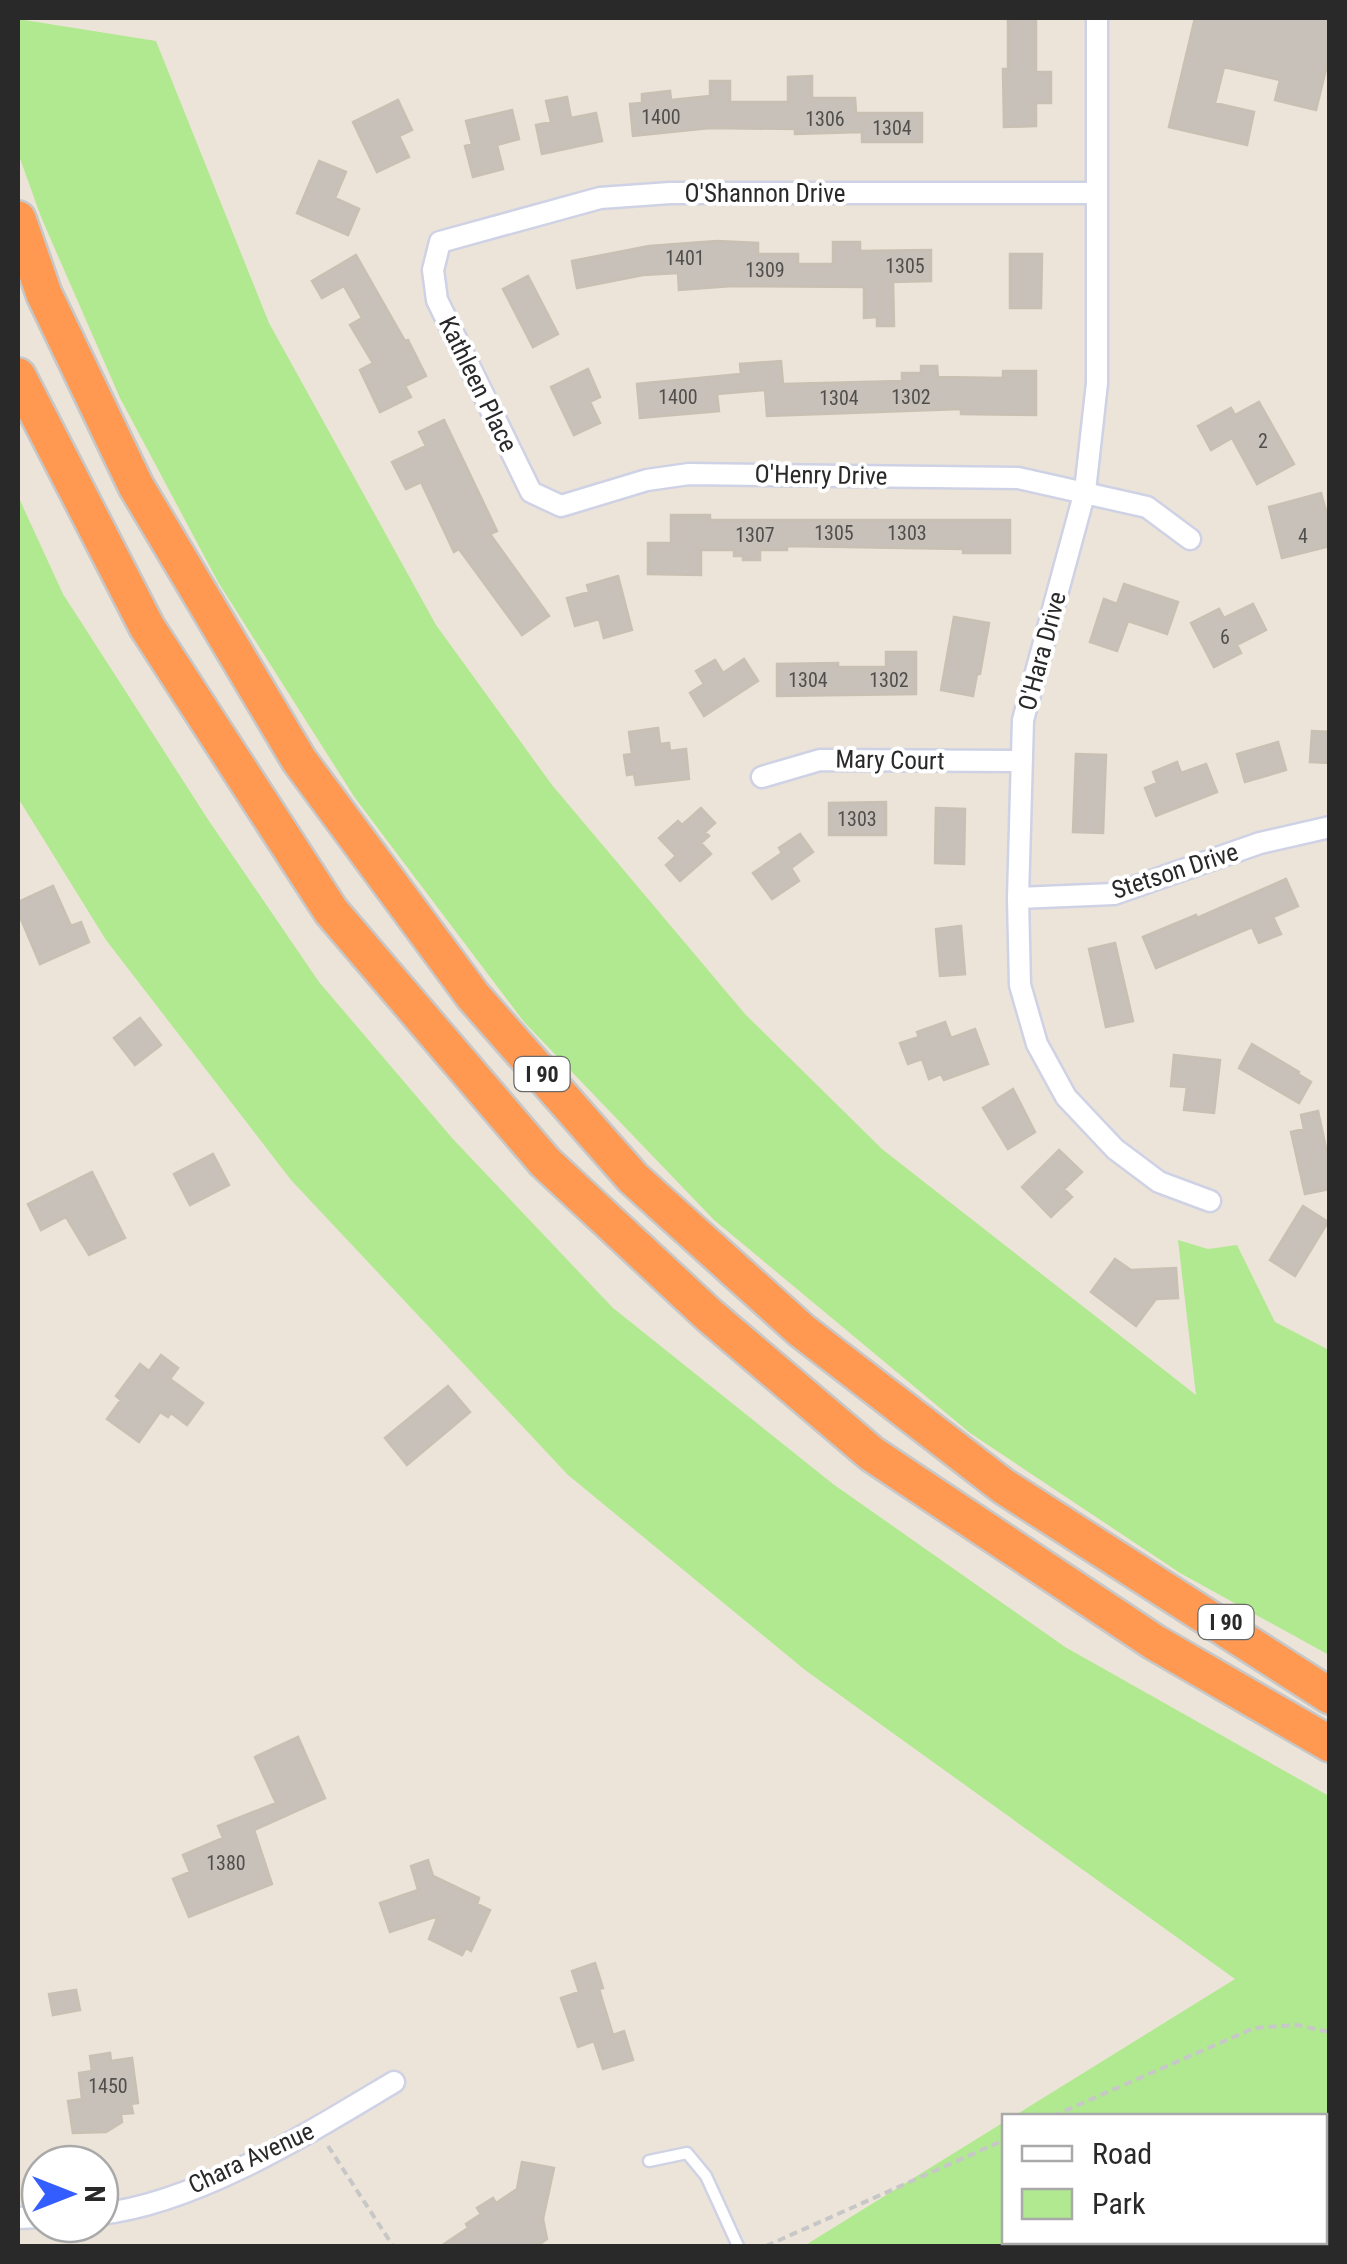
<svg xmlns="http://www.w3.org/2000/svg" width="1347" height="2264" viewBox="0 0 1347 2264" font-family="'Roboto Condensed',sans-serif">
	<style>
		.green { fill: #b0e98f }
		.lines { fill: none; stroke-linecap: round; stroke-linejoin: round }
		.stream { stroke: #60d4fa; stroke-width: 6 }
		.building { fill: #c8c1b9; stroke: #c8c0b2; stroke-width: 2.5 }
		.lane-casing { stroke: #ced2e4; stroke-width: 15 }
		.street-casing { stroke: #ced2e4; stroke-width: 25 }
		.highway-casing { stroke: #c7c7c7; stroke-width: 40 }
		.path { stroke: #c7c7c7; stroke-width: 4; stroke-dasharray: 8 5; stroke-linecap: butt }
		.lane { stroke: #fff; stroke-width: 10 }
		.street { stroke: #fff; stroke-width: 20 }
		.highway { stroke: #ff9952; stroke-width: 35 }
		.labels { text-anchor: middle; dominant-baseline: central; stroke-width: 8; stroke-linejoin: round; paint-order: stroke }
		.number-label { font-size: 20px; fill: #514f4d }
		.shield { fill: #fff; stroke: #696969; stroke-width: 2.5 }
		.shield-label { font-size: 22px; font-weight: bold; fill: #292929 }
		.street-label { font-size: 25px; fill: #292929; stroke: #fff }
	</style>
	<rect width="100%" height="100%" fill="#ede4d9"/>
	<path class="green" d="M18 19 156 41 269 323 436 625 552 785 745 1014 882 1149 1196 1395 1178 1240 1208 1249 1237 1245 1275 1322 1329 1350V1655L1180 1573 970 1433 714 1220 524 1022 355 798 218 582 120 398 41 217 18 153Z
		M18 496 63 594 209 821 319 982 452 1138 613 1308 833 1484 1065 1647 1329 1796V2246H804L1004 2122V2242H1324V2116H1014L1235 1979 805 1670 568 1475 291 1180 106 940 18 798Z"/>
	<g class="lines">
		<path class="stream" d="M1324 2143 1330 2141
			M1178 2242 1184 2246
			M1085 2246 1104 2242"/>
	</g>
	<path class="building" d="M1008 18H1036V72H1051V103H1036V126L1004 127 1003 69H1008Z
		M1195 18H1330V53L1316 110 1275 100 1280 80 1224 67 1215 103 1254 112 1247 145 1169 127Z
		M812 76V98H855L856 113H922V142H862V132L795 134V129L710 128 633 136 630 104 642 103V94L670 91 671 100 710 96V81H730V102H788V77Z
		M567 97 571 118 596 113 602 141 542 154 536 125 551 122 546 101Z
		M398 100 412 130 399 136 409 157 377 172 353 122Z
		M512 110 519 139 497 145 503 169 473 177 465 146 472 144 466 121Z
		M319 161 346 172 335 198 359 209 348 235 297 213Z
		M717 241 758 243V254H798V264H833V242H860V251L931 250V281L893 282 894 326H877V317L864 318V287L732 286 679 290 678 273 643 275 577 288 572 261 649 246Z
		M1010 254H1042L1041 308H1010Z
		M356 255 405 341 408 340 426 376 405 386 411 397 380 412 360 370 373 363 350 325 362 318 344 286 322 298 312 281Z
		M528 276 558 334 533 347 503 289Z
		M781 361 783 384 902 381V373H921V366H937L938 377 1003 378V371H1036V415L961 414V409L767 416 765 390 717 394 719 411 640 418 637 384 741 374 740 364Z
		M588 369 600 397 590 402 600 423 574 435 551 387Z
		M1259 402 1294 464 1257 484 1232 438 1211 450 1198 426 1231 408 1235 415Z
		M444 420 497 531 490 534 549 616 522 635 459 549 454 552 421 482 406 489 392 462 426 446 419 432Z
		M1321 493 1330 525V546L1282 558 1269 507Z
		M671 515H710V520H1010V553H963V549L787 546V550H760V560H743V556H734V550H701V575L648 574V543H671Z
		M618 576 632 630 604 638 599 619 575 626 567 598 589 592 587 585Z
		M1124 584 1178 602 1167 634 1128 621 1117 651 1090 642 1104 599 1117 604Z
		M1253 604 1266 630 1237 645 1241 653 1214 667 1191 623 1219 609 1224 618Z
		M954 617 989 623 980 674H977L973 696 941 690Z
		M886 652H916V694L777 696V664L838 663V667H886Z
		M744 659 758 681 704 716 690 693 704 684 696 671 715 660 723 673Z
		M658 728 660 744 669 743 670 751 686 749 689 779 636 785 634 774 627 775 624 755 632 754 629 732Z
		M1312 731 1330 732V763L1310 762Z
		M1278 742 1286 770 1245 782 1237 754Z
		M1076 754 1106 755 1103 833 1073 832Z
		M1177 762 1181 773 1206 764 1217 792 1156 816 1145 788 1157 783 1153 772Z
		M886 802V835H829V803Z
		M701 808 715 823 705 832 709 836 701 843 711 854 680 881 666 865 676 856 659 838 678 821 682 825Z
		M936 808 965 809 964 864 935 863Z
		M800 834 813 852 791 868 799 881 772 899 753 873 782 853 779 848Z
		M1286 879 1298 906 1273 917 1281 934 1259 943 1252 927 1156 968 1143 937 1196 915 1197 918Z
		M53 886 71 926 81 922 89 942 40 964 18 912V902Z
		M961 926 965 974 940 976 936 929Z
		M1115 943 1133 1021 1106 1027 1089 949Z
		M140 1018 161 1045 135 1065 114 1038Z
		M945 1022 951 1038 975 1029 988 1064 944 1080 941 1074 929 1079 922 1059 908 1064 900 1043 919 1037 917 1032Z
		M1252 1044 1299 1072 1298 1074 1311 1082 1299 1103 1239 1068Z
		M1174 1055 1220 1060 1214 1113 1184 1110 1187 1087 1171 1086Z
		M1013 1089 1035 1132 1008 1149 983 1108Z
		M1318 1111 1330 1167V1189L1305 1194 1291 1132 1304 1129 1301 1115Z
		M1059 1150 1082 1172 1064 1189 1072 1197 1051 1217 1022 1187Z
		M213 1154 229 1185 190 1205 174 1174Z
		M92 1172 125 1238 89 1255 66 1217 41 1230 28 1204Z
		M1303 1206 1328 1222 1295 1276 1270 1260Z
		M1115 1259 1131 1270 1176 1268 1178 1298 1156 1299 1136 1326 1091 1292Z
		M161 1355 178 1368 170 1379 203 1403 187 1425 171 1413 168 1417 160 1412 139 1442 107 1419 121 1400 116 1396 140 1364 149 1371Z
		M448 1386 470 1412 407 1465 385 1438Z
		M298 1737 325 1798 254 1830 272 1884 189 1917 173 1879 190 1872 183 1855 223 1838 218 1826 276 1803 255 1757Z
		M428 1860 433 1876 479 1898 477 1904 490 1910 471 1951 466 1948 462 1955 429 1939 438 1916 390 1932 380 1903 418 1890 411 1866Z
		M595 1963 603 1988 599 1989 613 2035 624 2031 633 2060 603 2069 594 2041 578 2047 561 1998 579 1992 572 1971Z
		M76 1990 80 2010 53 2015 49 1994Z
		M110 2053 111 2061 132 2058 138 2103 131 2104 133 2113 121 2114 122 2122 106 2132 73 2133 68 2101 82 2099 79 2073 92 2071 90 2056Z
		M522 2162 554 2168 543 2219 547 2239 537 2246H441L468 2228 466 2224 481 2214 477 2208 493 2198 496 2203 517 2189Z"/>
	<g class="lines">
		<g class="lane-casing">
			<path id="lane" d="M649 2161 687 2153 706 2176 738 2246"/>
		</g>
		<g class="street-casing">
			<path id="street" d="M1097 18V383L1085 491 1023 720 1018 898 1020 985 1037 1044 1066 1097 1115 1149 1159 1182 1210 1201
				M1096 193H670L600 198 440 242 433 270 437 300 531 492 561 506 647 480 689 474 1018 478 1147 507 1190 539
				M762 777 820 760 1019 761
				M1018 898 1114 894 1260 843 1330 827
				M100 2214C198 2203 310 2132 394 2082
				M18 2218 40 2217"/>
		</g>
		<g class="highway-casing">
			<path id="highway" d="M18 219 44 294 136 486 299 760 473 996 633 1178 801 1330 1003 1486 1330 1696
				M18 376 147 627 331 911 545 1162 709 1315 872 1454 1154 1642 1330 1744"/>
		</g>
		<path class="path" d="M1053 2116 1254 2028 1296 2025 1330 2032
			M328 2146 393 2246
			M766 2246 1004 2140"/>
		<use href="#lane" class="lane"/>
		<use href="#street" class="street"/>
		<use href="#highway" class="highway"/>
	</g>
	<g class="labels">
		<g class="number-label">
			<text x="661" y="117">1400</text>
			<text x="825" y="119">1306</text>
			<text x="892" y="128">1304</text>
			<text x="685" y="258">1401</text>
			<text x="905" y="266">1305</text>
			<text x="765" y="270">1309</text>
			<text x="678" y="397">1400</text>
			<text x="911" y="397">1302</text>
			<text x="839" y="398">1304</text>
			<text x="1263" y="441">2</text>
			<text x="834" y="533">1305</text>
			<text x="907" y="533">1303</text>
			<text x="755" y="535">1307</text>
			<text x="1303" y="536">4</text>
			<text x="1225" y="637">6</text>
			<text x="808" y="680">1304</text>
			<text x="889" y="680">1302</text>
			<text x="857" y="819">1303</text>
			<text x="226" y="1863">1380</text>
			<text x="108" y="2086">1450</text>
		</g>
		<g class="shield">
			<rect x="514.5" y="1057" width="55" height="34" rx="8"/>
			<rect x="1198.5" y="1605" width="55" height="34" rx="8"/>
		</g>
		<g class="shield-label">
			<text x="542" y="1074">I 90</text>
			<text x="1226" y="1622">I 90</text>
		</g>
		<g class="street-label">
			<text x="765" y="193">O'Shannon Drive</text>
			<text transform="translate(478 384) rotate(64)">Kathleen Place</text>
			<text transform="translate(821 475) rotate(1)">O'Henry Drive</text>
			<text transform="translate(1042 651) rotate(-75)">O'Hara Drive</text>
			<text transform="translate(890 760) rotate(1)">Mary Court</text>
			<text transform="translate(1175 871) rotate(-18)">Stetson Drive</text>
			<text transform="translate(251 2158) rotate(-25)">Chara Avenue</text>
		</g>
	</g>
	<rect width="1347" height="2264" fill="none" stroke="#292929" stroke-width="40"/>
	<rect x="1002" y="2114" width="325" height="130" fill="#ffffff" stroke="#a9a9a9" stroke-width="2.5"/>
	<rect x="1022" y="2146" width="50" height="15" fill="#ffffff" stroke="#a9a9a9" stroke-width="2.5"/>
	<text x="1092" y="2164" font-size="30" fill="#292929">Road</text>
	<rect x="1022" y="2189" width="50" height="30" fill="#b0e98f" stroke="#a9a9a9" stroke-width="2.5"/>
	<text x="1092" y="2214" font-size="30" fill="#292929">Park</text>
	<g transform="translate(70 2194) rotate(90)"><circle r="48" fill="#ffffff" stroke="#a9a9a9" stroke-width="2.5"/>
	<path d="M0-8L18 38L0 25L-18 38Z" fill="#345dff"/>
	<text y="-15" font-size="28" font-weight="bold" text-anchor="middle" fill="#292929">N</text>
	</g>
</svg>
